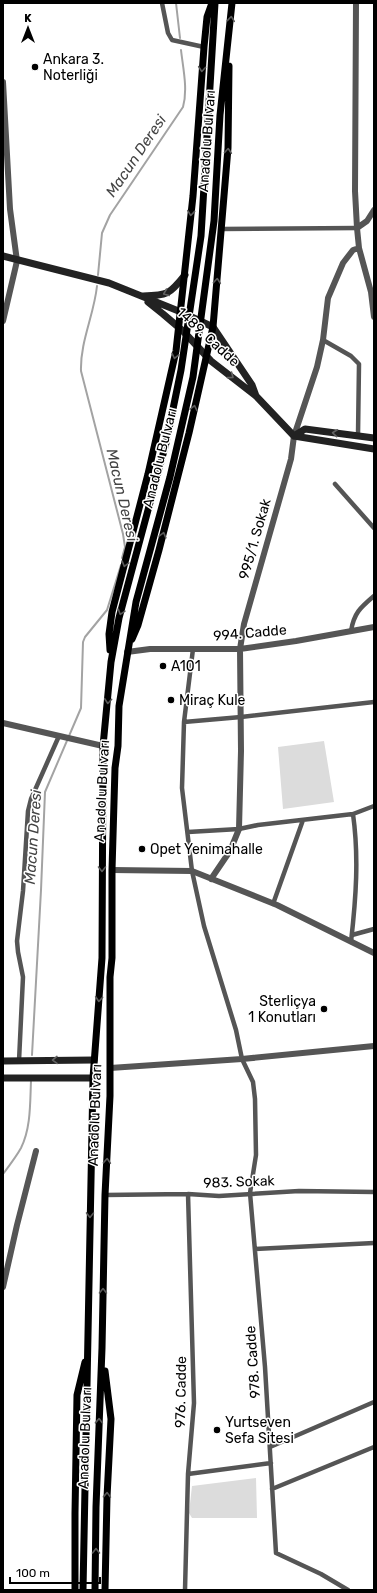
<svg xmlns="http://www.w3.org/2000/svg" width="377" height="1593" viewBox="0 0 377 1593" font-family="Rubik,sans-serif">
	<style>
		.green { fill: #dcdcdc }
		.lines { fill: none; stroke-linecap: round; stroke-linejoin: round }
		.stream { stroke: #a3a3a3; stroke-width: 2 }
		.minor { stroke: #555; stroke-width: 4.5 }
		.tertiary { stroke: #555; stroke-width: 6 }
		.secondary { stroke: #222; stroke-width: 7 }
		.primary { stroke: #000; stroke-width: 7 }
		.oneway { stroke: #595959 }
		.oneway2 { stroke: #646464 }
		.poi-dot { fill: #000; stroke: #fff; stroke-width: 1.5 }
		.labels { text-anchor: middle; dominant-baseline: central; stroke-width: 3; stroke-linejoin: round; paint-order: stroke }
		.poi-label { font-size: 14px; fill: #000; stroke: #fff; text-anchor: start }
		.street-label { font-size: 14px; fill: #000; stroke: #fff }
		.water-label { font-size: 15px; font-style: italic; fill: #444; stroke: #fff }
	</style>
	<rect width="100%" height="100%" fill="#fff"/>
	<path class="green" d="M324 741 334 802 283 809 278 747Z
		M256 1478 257 1518H192L189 1513 192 1486Z"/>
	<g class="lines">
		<path class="stream" d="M176 3 180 38
			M98 275 102 233 110 215 183 107C188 89 183 68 181 50
			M97 286C94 315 80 342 81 371L123 534 125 547 122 558
			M32 1055 41 890 45 792 81 708 83 642 85 637 107 610 121 565
			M3 1174C9 1166 16 1157 21 1148 31 1128 30 1103 31 1081"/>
		<path class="minor" d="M162 3 168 33 172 40 204 47
			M221 229 357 228
			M323 340 351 356 359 364 358 435
			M335 484 374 528
			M351 631C354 613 360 608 374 596
			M193 649 184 722 182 788 192 871 204 926 236 1030 242 1059 253 1082 255 1099 256 1155 250 1193 265 1367 276 1553 321 1574 348 1590
			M184 722 241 717 374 702
			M188 832 239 829 258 825 353 814 374 806
			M273 904 303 820
			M352 935 374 929
			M351 942C356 898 359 857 353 814
			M19 1061 23 977 18 952 17 941 23 891 28 811 31 799 59 736
			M105 1195 188 1194 219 1196 299 1191 374 1192
			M255 1249 374 1243
			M270 1447 374 1402
			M188 1474 271 1463
			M272 1489 374 1447
			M185 1590 188 1474 194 1403 188 1194"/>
		<path class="tertiary" d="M356 3 355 191 357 228 359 248 371 292 374 317
			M3 82 10 209 17 261 3 321
			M357 228 367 221 374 210
			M127 652 150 649H240L296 641 374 627
			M3 723 103 746
			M112 870 192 871 277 905 374 953
			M211 879 230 851 239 829 241 751 240 649 244 624 291 459 294 436 317 367 323 340 328 298 343 263 353 250 359 248
			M110 1068 242 1059 374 1046
			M3 1287 17 1225 36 1151"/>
		<path class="secondary" d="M3 256 109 283 181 312 213 327 252 385 256 396
			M143 296C168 295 169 295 185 275
			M148 302 163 314 183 331 211 361 256 396 294 436 374 449
			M294 436 305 429 374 438
			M3 1061 94 1060
			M3 1078H93"/>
		<path class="primary" d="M132 639 138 625 159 550 189 433 213 327 228 148 229 66
			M110 650 109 634 112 612 148 474 176 351 193 196 204 47 207 17 212 3
			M105 1371 111 1419 107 1497 105 1590
			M75 1590V1513L77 1395 85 1362
			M83 1590 93 1078 102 958 103 746 111 662 119 618 166 443 181 370 201 236 215 3
			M95 1590 96 1507 102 1348 105 1195 110 1096V977L112 958V870L115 768 118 746 119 706 136 602 170 477 193 377 214 221 220 115 232 3"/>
	</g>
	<defs><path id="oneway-chevron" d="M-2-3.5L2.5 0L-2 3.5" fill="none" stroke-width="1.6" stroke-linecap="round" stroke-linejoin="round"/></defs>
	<g class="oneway">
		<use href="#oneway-chevron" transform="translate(231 19) rotate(-84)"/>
		<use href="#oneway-chevron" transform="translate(202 69) rotate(95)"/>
		<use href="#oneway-chevron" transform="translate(228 151) rotate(-86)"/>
		<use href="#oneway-chevron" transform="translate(191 213) rotate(96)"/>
		<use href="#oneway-chevron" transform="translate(217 281) rotate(-85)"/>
		<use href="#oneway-chevron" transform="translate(175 356) rotate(102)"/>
		<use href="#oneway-chevron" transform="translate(194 408) rotate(-78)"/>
		<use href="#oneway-chevron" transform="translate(163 535) rotate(-75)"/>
		<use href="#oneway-chevron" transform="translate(125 564) rotate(105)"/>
		<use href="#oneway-chevron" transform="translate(121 612) rotate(107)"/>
		<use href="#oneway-chevron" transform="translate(108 701) rotate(95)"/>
		<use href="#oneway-chevron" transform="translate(102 869) rotate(90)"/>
		<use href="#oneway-chevron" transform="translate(99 999) rotate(94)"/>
		<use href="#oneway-chevron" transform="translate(107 1161) rotate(-87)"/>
		<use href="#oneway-chevron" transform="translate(90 1215) rotate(91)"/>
		<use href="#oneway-chevron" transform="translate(103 1291) rotate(-89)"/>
		<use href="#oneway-chevron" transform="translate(99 1421) rotate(-88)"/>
		<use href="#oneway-chevron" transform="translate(107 1495) rotate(-88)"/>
		<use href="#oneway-chevron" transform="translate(96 1551) rotate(-90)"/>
	</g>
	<g class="oneway2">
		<use href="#oneway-chevron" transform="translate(166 293) rotate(158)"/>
		<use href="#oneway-chevron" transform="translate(231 376) rotate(37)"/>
		<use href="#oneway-chevron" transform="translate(335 433) rotate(-174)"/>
		<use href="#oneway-chevron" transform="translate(55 1060) rotate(179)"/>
	</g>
	<g class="poi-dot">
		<circle cx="35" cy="67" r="4"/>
		<circle cx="163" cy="666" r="4"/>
		<circle cx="171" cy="700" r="4"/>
		<circle cx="142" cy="849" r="4"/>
		<circle cx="324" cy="1009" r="4"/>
		<circle cx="217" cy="1430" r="4"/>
	</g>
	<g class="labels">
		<g class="poi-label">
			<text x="43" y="59">Ankara 3.<tspan x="43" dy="16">Noterliği</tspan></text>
			<text x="171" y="666">A101</text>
			<text x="179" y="700">Miraç Kule</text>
			<text x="150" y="849">Opet Yenimahalle</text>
			<text x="316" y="1001" text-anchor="end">Sterliçya<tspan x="316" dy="16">1 Konutları</tspan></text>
			<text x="225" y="1422">Yurtseven<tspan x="225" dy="16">Sefa Sitesi</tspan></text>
		</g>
		<g class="street-label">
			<text transform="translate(207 141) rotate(-86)">Anadolu Bulvarı</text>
			<text transform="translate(208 337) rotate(43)">1489. Cadde</text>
			<text transform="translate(160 458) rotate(-76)">Anadolu Bulvarı</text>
			<text transform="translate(255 539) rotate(-74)">995/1. Sokak</text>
			<text transform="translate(250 633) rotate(-5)">994. Cadde</text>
			<text transform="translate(102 791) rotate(-87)">Anadolu Bulvarı</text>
			<text transform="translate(95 1115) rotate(-88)">Anadolu Bulvarı</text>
			<text transform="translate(239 1182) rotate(-2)">983. Sokak</text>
			<text transform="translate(253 1362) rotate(-94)">978. Cadde</text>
			<text transform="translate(181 1392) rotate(-89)">976. Cadde</text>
			<text transform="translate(85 1438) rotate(-88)">Anadolu Bulvarı</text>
		</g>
		<g class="water-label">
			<text transform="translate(136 156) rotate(-56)">Macun Deresi</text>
			<text transform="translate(122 495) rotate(77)">Macun Deresi</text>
			<text transform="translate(33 837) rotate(-86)">Macun Deresi</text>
		</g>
	</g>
	<rect width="377" height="1593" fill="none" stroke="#000000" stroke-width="8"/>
	<g transform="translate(28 28)" stroke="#ffffff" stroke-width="3" paint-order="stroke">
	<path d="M0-3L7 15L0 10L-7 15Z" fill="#000000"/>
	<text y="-6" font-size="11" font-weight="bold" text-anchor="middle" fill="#000000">K</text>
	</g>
	<path d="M10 1577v6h90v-6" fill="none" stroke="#000000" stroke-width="2"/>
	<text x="16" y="1577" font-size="12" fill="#000000" stroke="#ffffff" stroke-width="3" paint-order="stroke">100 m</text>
</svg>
